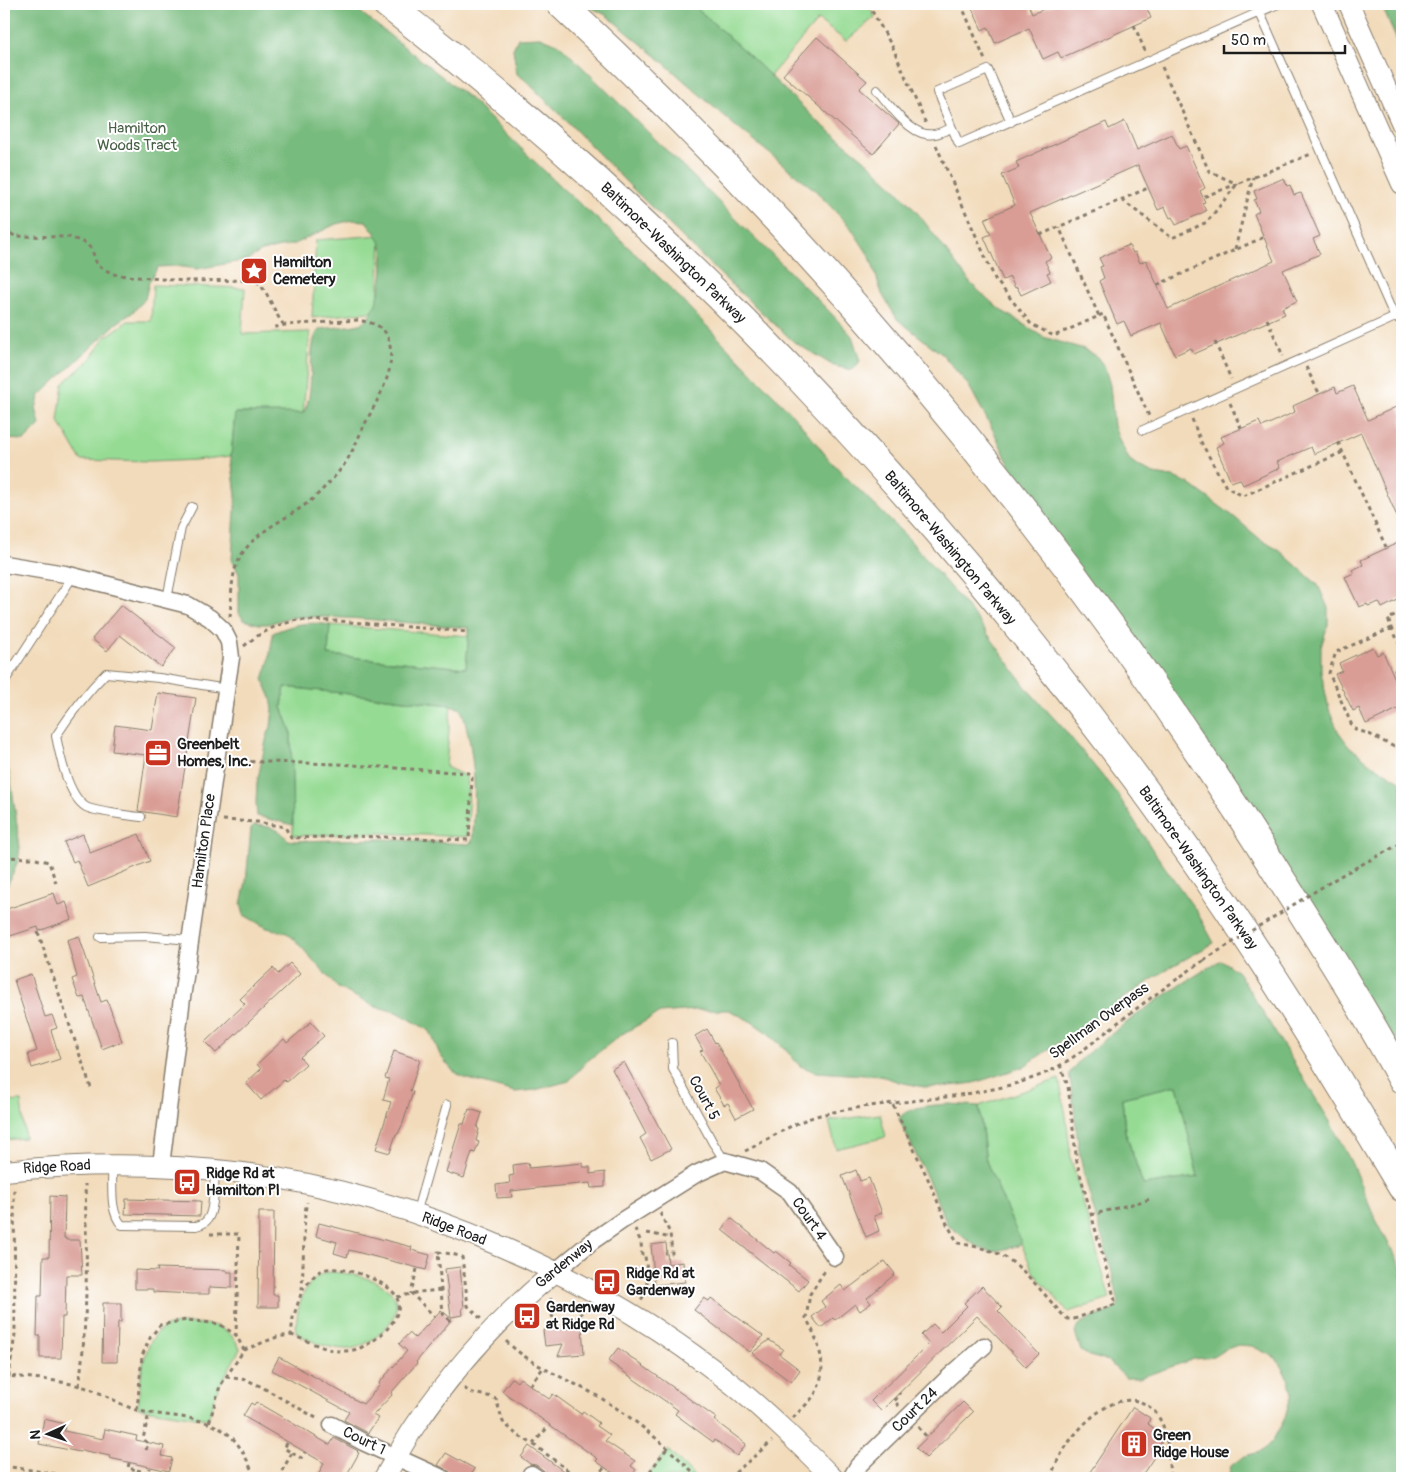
<svg xmlns="http://www.w3.org/2000/svg" width="1406" height="1482" viewBox="0 0 1406 1482" font-family="Pangolin,sans-serif">
	<style>
		.green { fill: #96db94; stroke: #597c58 }
		.forest { fill: #78bb7e; stroke: #4a6c4d; fill-rule: evenodd }
		.building { fill: #d99d95 }
		.lines { fill: none; stroke-linecap: round; stroke-linejoin: round }
		.service-casing { stroke: #877c6c; stroke-width: 10 }
		.minor-casing { stroke: #877c6c; stroke-width: 19 }
		.tertiary-casing { stroke: #877c6c; stroke-width: 22 }
		.motorway-casing { stroke: #877c6c; stroke-width: 30 }
		.path { stroke: #877c6c; stroke-width: 3; stroke-dasharray: 4 4; stroke-linecap: butt }
		.service { stroke: #fff; stroke-width: 8 }
		.minor { stroke: #fff; stroke-width: 16 }
		.tertiary { stroke: #fff; stroke-width: 20 }
		.motorway { stroke: #fff; stroke-width: 28 }
		.path-bridge { stroke: #877c6c; stroke-width: 3; stroke-dasharray: 4 4; stroke-linecap: butt }
		.labels { text-anchor: middle; dominant-baseline: central; stroke-width: 4; stroke-linejoin: round; paint-order: stroke }
		.park-label { font-size: 15px; fill: #475f46; stroke: #fff }
		.street-label { font-size: 15px; fill: #1c1c1c; stroke: #fff }
		.poi-label { font-size: 15px; font-weight: bold; fill: #1c1c1c; stroke: #fff; text-anchor: start }
	</style>
	<rect width="100%" height="100%" fill="#fff"/>
	<filter id="ink" filterUnits="userSpaceOnUse"><feTurbulence type="fractalNoise" baseFrequency=".02" numOctaves="2"/><feDisplacementMap in="SourceGraphic" scale="10" xChannelSelector="R" yChannelSelector="G"/><feConvolveMatrix kernelMatrix="1 2 1 2 8 2 1 2 1" color-interpolation-filters="sRGB"/></filter>
	<filter id="wash" filterUnits="userSpaceOnUse"><feTurbulence type="fractalNoise" baseFrequency=".0096" numOctaves="4" result="noise"/><feDisplacementMap in="SourceGraphic" scale="20" xChannelSelector="R" yChannelSelector="G"/><feGaussianBlur stdDeviation="1.12" result="paint"/><feColorMatrix in="noise" values="0 0 0 0 0 0 0 0 0 0 0 0 0 0 0 0 0 1.4 0 .05"/><feComposite in="paint" operator="in"/></filter>
	<g filter="url(#wash)">
		<rect width="100%" height="100%" fill="#f2dbbb"/>
		<path class="green" d="M692 4H868L875 17 846 41 818 20 770 76 752 58Z
			M381 235 378 311 312 318 316 240Z
			M153 285 245 288 242 334 310 332 303 414 235 413 231 456 195 460 150 462 81 460 58 420 63 384 90 359 104 338 128 321H151Z
			M330 625 469 636 466 668 328 655Z
			M285 687 451 705 446 767 467 777 469 807 467 837 382 833 293 836 291 731 282 707Z
			M1059 1079 1066 1116 1071 1159 1110 1299 1068 1312 1034 1273 1004 1205 986 1161 979 1106Z
			M1177 1085 1198 1177 1143 1185 1125 1131 1122 1098Z
			M21 1101 25 1138 4 1140V1102Z
			M880 1114 886 1137 836 1149 829 1121Z
			M329 1272C347 1272 386 1279 395 1298 404 1320 367 1349 347 1349 331 1349 310 1342 296 1333 296 1309 303 1278 329 1272Z
			M189 1323C215 1325 228 1324 240 1349L218 1388 208 1419 138 1408C140 1386 141 1337 166 1327 173 1324 182 1324 189 1323Z
			M668 1450 696 1478H646Z"/>
		<path class="forest" d="M4 4H350L469 98 563 189 619 238 668 286 793 415 829 459 844 475 908 538 977 619 1028 690 1063 728 1118 795 1152 849 1197 912 1214 943 1171 967 1115 1004 1023 1067 974 1083 942 1087H924L899 1082 881 1076 816 1072 800 1066 784 1048 769 1034 752 1022 729 1010H695L660 1013 622 1034 586 1062 569 1081 535 1090 515 1092 464 1078 452 1070 440 1055 430 1031 399 1013 374 1006 338 988 295 940 287 933 267 928 244 915 241 904 246 882 251 828 254 825C268 826 280 828 288 840L295 841 383 839 468 844 472 842C477 799 475 749 461 709L451 705 285 687 282 707 291 731 293 825 257 816 256 802 257 783 267 736 271 727 273 709 271 698 263 679 269 661 273 633C294 624 307 621 330 625L328 655 466 668 469 628 364 619 325 617H303L288 618 268 624H259L244 620 239 613V574L232 560 236 495 231 456 235 413H303C317 393 305 341 320 329 328 328 358 326 362 323 381 311 385 267 382 247 380 238 371 228 366 221L353 220 336 224 295 244 262 251 247 260 197 269 176 266 158 267 149 282 145 299 132 313 117 323 40 395 36 408 40 425 25 440 4 439Z
			M584 4H692L752 58 817 121 864 159 899 192 920 216 971 284 998 308 1043 337 1084 349 1097 357 1104 366 1110 385 1114 426 1120 442 1130 461 1138 467 1154 474 1173 477 1188 483 1233 516 1260 539 1280 551 1318 585 1328 608V624L1321 647V672L1329 709 1338 731 1349 746 1370 763 1402 782V1073L1038 527 995 434 969 386 943 355 897 319 882 294 870 257 851 228 815 190 734 125 656 56 606 15Z
			M1381 4H1402V52Z
			M540 37 560 45 828 310 852 336 860 361 853 370 834 366 794 342 720 274 634 190 563 117 524 79 517 74 513 49 518 38Z
			M4 752 11 781 20 847 18 861 4 893Z
			M1221 960 1238 972 1329 1120 1351 1162 1373 1214 1402 1269V1478H1228L1231 1466 1244 1456 1261 1452 1273 1440 1284 1420 1292 1394 1289 1380 1276 1358 1252 1346 1238 1345 1224 1350 1213 1357 1194 1359 1139 1378H1126L1108 1361 1089 1356 1081 1351 1075 1332 1082 1322 1113 1310 1119 1304C1110 1255 1091 1209 1081 1160 1075 1132 1075 1102 1069 1074 1078 1060 1091 1050 1104 1040 1141 1010 1181 984 1221 960ZM1177 1085 1198 1177 1143 1185 1125 1131 1122 1098Z
			M949 1104 979 1106 986 1161 1021 1242 1018 1246 991 1252 980 1248 967 1240 947 1224 929 1182 899 1119C906 1106 936 1105 949 1104Z"/>
		<g id="blocks">
			<path class="building" d="M970 4H1028L1032 14 1055 4H1145L1151 18 1061 58 1058 52 1043 59 1029 28 995 43 988 27 982 30Z
				M817 37 867 81 859 89 899 124 873 154 783 75Z
				M1125 121 1137 150 1172 134 1179 149 1186 146 1205 188 1200 191 1205 202 1202 203 1206 211 1176 225 1172 217 1170 218 1165 207 1158 210 1138 165 1030 213 1051 258 1045 261 1050 272 1047 273 1051 281 1021 295 1017 287 1015 288 1010 277 1003 280 984 237 991 234 984 219 1015 205 1002 175 1019 168 1016 162 1069 138 1106 122 1109 129Z
				M1284 178 1287 186 1290 185 1294 195 1301 193 1320 236 1313 239 1320 254 1283 270 1297 301 1282 308 1285 314 1194 354 1191 348 1175 355 1161 323 1131 336 1124 321 1117 324 1099 281 1104 278 1100 267 1103 266 1099 258 1129 245 1133 253 1135 252 1140 263 1146 260 1168 309 1274 261 1254 214 1259 211 1254 200 1257 199 1254 191Z
				M1353 386 1368 420 1398 406 1402 415V528L1361 433 1314 454 1311 447 1277 462 1280 468 1243 485 1240 479 1231 482 1216 447 1224 443 1221 437 1259 421 1262 427 1295 412 1293 406 1335 387 1337 393Z
				M1402 541V598L1382 608 1379 602 1368 606 1367 604 1359 607 1345 577 1354 573 1352 570 1363 565 1361 560Z
				M121 605 176 648 161 667 120 635 107 651 92 639Z
				M1373 647 1377 655 1383 652 1402 694V707L1366 724 1359 708 1353 711 1335 674 1342 671 1339 663Z
				M158 693 196 698 177 817 138 811 146 755 112 751 115 725 152 730Z
				M83 834 90 853 139 834 150 861 88 887 77 860 73 862 64 842Z
				M54 893 58 905 66 902 72 919 39 931 38 927 7 937 4 928V910Z
				M79 936 101 1002 107 1000 122 1041 102 1049 84 997 79 998 72 979 77 977 67 940Z
				M290 963 300 974 216 1053 205 1042 245 1004 240 999 273 968 278 974Z
				M31 974 45 1017 52 1015 57 1028 51 1030 60 1059 32 1068 28 1054 37 1051 14 980Z
				M311 1022 324 1036 300 1057 306 1064 286 1082 284 1080 261 1100 246 1083 261 1069 257 1064 284 1039 287 1043Z
				M707 1029 715 1043 716 1042 753 1109 736 1118 728 1103 724 1105 714 1088 719 1085 700 1051 703 1050 695 1036Z
				M394 1051 420 1060 410 1091 413 1092 403 1123 398 1134H396L390 1153 376 1149 391 1102 383 1100 389 1079 385 1078Z
				M624 1062 671 1149 651 1159 640 1138 646 1134 612 1069Z
				M469 1109 482 1113 477 1128 479 1129 476 1141 479 1142 475 1153 472 1152 464 1178 446 1172 461 1124H464Z
				M528 1163 529 1168 583 1163V1167H590V1174L605 1172V1187L591 1188 590 1183 538 1188 511 1191 512 1197 497 1198 496 1185 510 1183 509 1176 514 1175 513 1165Z
				M856 1170 860 1181 869 1178 882 1213 874 1216 879 1231 866 1237 842 1176Z
				M50 1196 65 1197 64 1238H66V1240H80L82 1275H66L65 1317H62L61 1358H40V1336H37L38 1296H42L43 1257H49Z
				M126 1199 201 1201 200 1216 125 1214Z
				M259 1212H274L273 1295H278V1307H258Z
				M731 1218 774 1253 776 1251 791 1263 789 1265 808 1280 799 1291 722 1230Z
				M319 1223 412 1247 411 1250 430 1255 426 1270 349 1250 347 1257 334 1253 337 1242 316 1236Z
				M666 1243 668 1264 683 1262 685 1282 655 1285 651 1245Z
				M885 1261 895 1274 867 1298 871 1303 860 1311 855 1304 835 1320 833 1318 821 1328 812 1317 825 1307 821 1301 841 1285 845 1291Z
				M460 1267 464 1308H462L463 1315 451 1317 445 1269Z
				M157 1268 227 1270V1272H232V1288L209 1287V1294H192L153 1292V1289H135V1270L158 1271Z
				M982 1286 1002 1307 998 1311 1039 1354 1026 1367 977 1316 881 1411 871 1401 929 1344 921 1335 933 1324 941 1332 967 1306 964 1303Z
				M704 1298 709 1301 711 1298 763 1336 750 1352 694 1310Z
				M103 1303H121V1322H118L117 1362H102Z
				M441 1310 452 1319 416 1362 417 1363 391 1393 392 1395 373 1415 378 1418 368 1433 344 1420 349 1412 272 1370 279 1357 363 1404 380 1385 379 1383 407 1351 399 1344 409 1333 415 1338Z
				M582 1327 584 1354 558 1356 563 1344 545 1346 543 1330Z
				M769 1340 783 1349 779 1354 800 1370 791 1382 752 1353Z
				M618 1348 716 1418 714 1420 746 1444 737 1456 715 1440 713 1442 675 1414 678 1410 608 1361Z
				M512 1378 517 1382 520 1378 549 1399 553 1394 581 1414 583 1411 599 1423 597 1426 610 1435 605 1441 635 1461 631 1466 636 1470 629 1478H620L596 1461 598 1459 502 1391Z
				M256 1402 330 1445 334 1438 358 1451 357 1452 359 1453 345 1478H317L324 1463 243 1416 251 1403 254 1405Z
				M963 1402 973 1412 926 1458 916 1448Z
				M1133 1407 1150 1418 1148 1424 1164 1436 1161 1442V1447L1140 1478H1086Z
				M44 1419 65 1424 64 1431 103 1439 105 1429 137 1436 136 1440 164 1446 162 1456 172 1458 169 1471 109 1458 110 1456 81 1450 80 1452 39 1444Z
				M529 1446 573 1478H549L543 1470 536 1465 530 1464 521 1457Z
				M446 1453 475 1469 469 1478H452L450 1472 438 1465Z"/>
		</g>
	</g>
	<g filter="url(#ink)">
		<use href="#blocks" fill-opacity="0" stroke="#877c6c" stroke-width="1"/>
		<g class="lines">
			<g class="service-casing">
				<path id="service" d="M1256 4 1395 318
					M877 90C888 103 908 132 926 134 935 136 944 131 952 128L959 144 1278 4
					M952 128 937 92 988 70 1011 122
					M1143 430 1402 314
					M167 599 181 528 192 507
					M4 682 73 576
					M141 817C131 816 93 811 86 807 68 796 60 756 56 736 71 713 87 692 106 673L159 678 227 689
					M100 937 145 936 190 940
					M672 1043 673 1069 713 1143 725 1161
					M112 1167C113 1185 109 1212 122 1225L196 1226C200 1225 205 1223 207 1220 215 1211 214 1182 215 1170
					M416 1214 447 1105"/>
			</g>
			<g class="minor-casing">
				<path id="minor" d="M4 564 65 574 188 605 210 618 223 630 229 642 231 658 228 677 182 998 161 1165
					M555 1272 591 1242 623 1220 696 1174 725 1161 760 1171 790 1192 835 1257
					M332 1425 363 1442 442 1478
					M531 1474 537 1478
					M851 1478 858 1466 947 1379 984 1346"/>
			</g>
			<g class="tertiary-casing">
				<path id="tertiary" d="M1322 4 1402 184
					M1349 4 1402 124
					M4 1171C83 1163 163 1163 243 1173 414 1195 598 1277 732 1384 768 1413 801 1446 833 1478
					M384 1478C395 1460 405 1440 417 1423 456 1366 502 1315 555 1272"/>
			</g>
			<g class="motorway-casing">
				<path id="motorway" d="M387 4C664 219 906 474 1117 753 1222 891 1314 1038 1402 1187
					M561 4C839 262 1080 557 1281 879 1323 945 1365 1011 1402 1079"/>
			</g>
			<path class="path" d="M868 4 893 48 926 124
				M961 4 985 60
				M1134 25 1145 51
				M1162 67 1209 171 1237 184 1203 197
				M936 145 995 279 1031 324 1054 336 1099 316 1059 227
				M1122 200 1172 238 1207 222 1237 184 1311 154
				M4 230 15 236 69 237 86 243 92 250 97 265 113 274 126 276 185 281 255 280C268 289 273 312 284 325
				M1040 235 1148 188
				M1235 249 1253 177
				M1157 285 1264 237
				M1099 316 1103 314 1149 416
				M1267 319 1283 356
				M1215 342 1231 379
				M1306 367 1319 393
				M1230 403 1241 428
				M1192 419 1201 442 1226 487 1243 496 1343 452
				M1338 442 1386 547
				M1402 613 1388 619 1402 650
				M230 617C232 593 230 570 244 551 262 526 295 516 317 495 325 487 333 479 340 470 350 458 356 443 362 430 371 411 384 391 389 371 392 358 392 336 381 328 375 323 366 322 359 320L285 325 272 328
				M1392 628 1336 652 1329 673 1353 728 1371 735 1402 751
				M244 646 257 636 276 626 297 620 338 621 469 632
				M1394 671 1402 667
				M223 820 257 822 285 827 291 838 353 836 469 840 472 778 469 773 338 764 230 761
				M4 857 31 858 49 862 56 883
				M1340 876 1402 843
				M38 932 92 1091
				M893 1105 929 1181 947 1224 958 1243C973 1246 990 1249 1003 1256 1025 1268 1045 1296 1062 1314L1068 1319H1074L1116 1304 1077 1163 1068 1086 1060 1065
				M745 1151C770 1139 793 1122 820 1115 892 1098 966 1102 1036 1077 1069 1065 1096 1039 1124 1018 1150 998 1177 979 1204 960
				M660 1213 670 1233 672 1253H665
				M1091 1215 1151 1199
				M635 1229 641 1242 642 1256H645C647 1272 650 1286 641 1300
				M647 1233 671 1238
				M210 1234H239L236 1334
				M417 1269 411 1293 435 1317
				M397 1297 419 1292 441 1290
				M551 1298 553 1324 557 1330
				M450 1321 443 1314 438 1252 452 1254 462 1257 468 1306 481 1319
				M572 1328V1321L587 1309
				M291 1335C304 1339 325 1350 338 1351 344 1351 351 1351 357 1349 374 1344 408 1317 396 1296 387 1280 340 1264 323 1270 314 1273 308 1284 302 1291
				M506 1341C533 1368 572 1380 604 1400 639 1422 670 1449 699 1478
				M244 1350 277 1337 291 1335 293 1318 302 1291 305 1212 307 1202
				M4 1376C29 1377 67 1381 90 1389 107 1395 122 1406 139 1411 167 1417 200 1415 224 1431 240 1441 248 1462 255 1478
				M226 1377 247 1380 260 1386 318 1419
				M530 1385 543 1368
				M79 1386C88 1319 87 1251 85 1184
				M464 1388C476 1397 485 1393 496 1399L503 1422 517 1435 533 1444 578 1478
				M899 1406 894 1401 900 1395 899 1393
				M4 1409 15 1334 14 1188
				M137 1410 142 1356 150 1338 160 1325 187 1320 219 1324 236 1335 244 1350 220 1386 209 1423
				M793 1418C800 1410 810 1402 815 1394 829 1369 819 1341 806 1318L810 1294 826 1269
				M918 1427 926 1436
				M533 1444 548 1427
				M146 1450 148 1443 143 1439 149 1413
				M292 1453 301 1458 305 1452
				M129 1463 128 1468 137 1470 135 1478
				M4 1466 83 1478
				M604 1468 601 1471 608 1476
				M137 1470 149 1473 150 1468
				M278 1478 292 1453 284 1448 288 1442
				M607 1478 608 1476 610 1478
				M645 1478 668 1447
				M729 1478 772 1441
				M1051 1478C1059 1443 1118 1372 1155 1412 1170 1430 1168 1457 1170 1478"/>
			<use href="#service" class="service"/>
			<use href="#minor" class="minor"/>
			<use href="#tertiary" class="tertiary"/>
			<use href="#motorway" class="motorway"/>
			<path class="path-bridge" d="M1204 960 1340 876"/>
		</g>
	</g>
	<defs>
		<g id="sight-square" transform="scale(1.4375)"><rect x="-9" y="-9" width="18" height="18" rx="4" fill="#c8321e" stroke="#fff"/><path d="M0-6L1.8-2.2L6-1.7L2.9 1.2L3.7 5.4L0 3.3L-3.7 5.4L-2.9 1.2L-6-1.7L-1.8-2.2Z" fill="#fff"/></g>
		<g id="office-square" transform="scale(1.4375)"><rect x="-9" y="-9" width="18" height="18" rx="4" fill="#c8321e" stroke="#fff"/><path d="M-6-3h4V-5.5h4V-3h4V5H-6ZM-1-4.5V-3h2v-1.5ZM-6 0V1H6V0Z" fill="#fff"/></g>
		<g id="bus-square" transform="scale(1.4375)"><rect x="-9" y="-9" width="18" height="18" rx="4" fill="#c8321e" stroke="#fff"/><path d="M-5-6H5V4H4V6H2V4H-2V6H-4V4H-5ZM-3.5-4V0h7V-4ZM-3.5 1.2v1.5H-2V1.2ZM2 1.2v1.5H3.5V1.2Z" fill="#fff"/></g>
		<g id="building-square" transform="scale(1.4375)"><rect x="-9" y="-9" width="18" height="18" rx="4" fill="#c8321e" stroke="#fff"/><path d="M-4-6H4V6H1V3H-1V6H-4ZM-2.5-4.3h1.7v1.8h-1.7ZM.8-4.3h1.7v1.8H.8ZM-2.5-1h1.7V.8h-1.7ZM.8-1h1.7V.8H.8Z" fill="#fff"/></g>
	</defs>
	<g fill-rule="evenodd">
		<use href="#sight-square" x="254" y="271"/>
		<use href="#office-square" x="158" y="753"/>
		<use href="#bus-square" x="187" y="1182"/>
		<use href="#bus-square" x="607" y="1282"/>
		<use href="#bus-square" x="527" y="1316"/>
		<use href="#building-square" x="1134" y="1444"/>
	</g>
	<g class="labels">
		<g class="park-label">
			<text x="137" y="128">Hamilton<tspan x="137" dy="17">Woods Tract</tspan></text>
		</g>
		<g class="street-label">
			<text transform="translate(673 253) rotate(44)">Baltimore-Washington Parkway</text>
			<text transform="translate(950 548) rotate(50)">Baltimore-Washington Parkway</text>
			<text transform="translate(204 841) rotate(-82)">Hamilton Place</text>
			<text transform="translate(1198 868) rotate(55)">Baltimore-Washington Parkway</text>
			<text transform="translate(1099 1021) rotate(-36)">Spellman Overpass</text>
			<text transform="translate(704 1098) rotate(62)">Court 5</text>
			<text transform="translate(57 1167) rotate(-3)">Ridge Road</text>
			<text transform="translate(809 1219) rotate(55)">Court 4</text>
			<text transform="translate(454 1229) rotate(21)">Ridge Road</text>
			<text transform="translate(564 1264) rotate(-39)">Gardenway</text>
			<text transform="translate(915 1410) rotate(-44)">Court 24</text>
			<text transform="translate(364 1441) rotate(26)">Court 1</text>
		</g>
		<g class="poi-label">
			<text x="273" y="262">Hamilton<tspan x="273" dy="17">Cemetery</tspan></text>
			<text x="177" y="744">Greenbelt<tspan x="177" dy="17">Homes, Inc.</tspan></text>
			<text x="206" y="1173">Ridge Rd at<tspan x="206" dy="17">Hamilton Pl</tspan></text>
			<text x="626" y="1273">Ridge Rd at<tspan x="626" dy="17">Gardenway</tspan></text>
			<text x="546" y="1307">Gardenway<tspan x="546" dy="17">at Ridge Rd</tspan></text>
			<text x="1153" y="1435">Green<tspan x="1153" dy="17">Ridge House</tspan></text>
		</g>
	</g>
	<rect width="1406" height="1482" fill="none" stroke="#fff" stroke-width="20"/>
	<g transform="translate(48 1434) rotate(267)" stroke="#ffffff" stroke-width="4" paint-order="stroke">
	<path d="M0-4L9 19L0 12L-9 19Z" fill="#1c1c1c"/>
	<text y="-8" font-size="14" font-weight="bold" text-anchor="middle" fill="#1c1c1c">N</text>
	</g>
	<path d="M1224 45v8h121v-8" fill="none" stroke="#1c1c1c" stroke-width="2.5"/>
	<text x="1231" y="45" font-size="15" fill="#1c1c1c" stroke="#ffffff" stroke-width="4" paint-order="stroke">50 m</text>
</svg>
